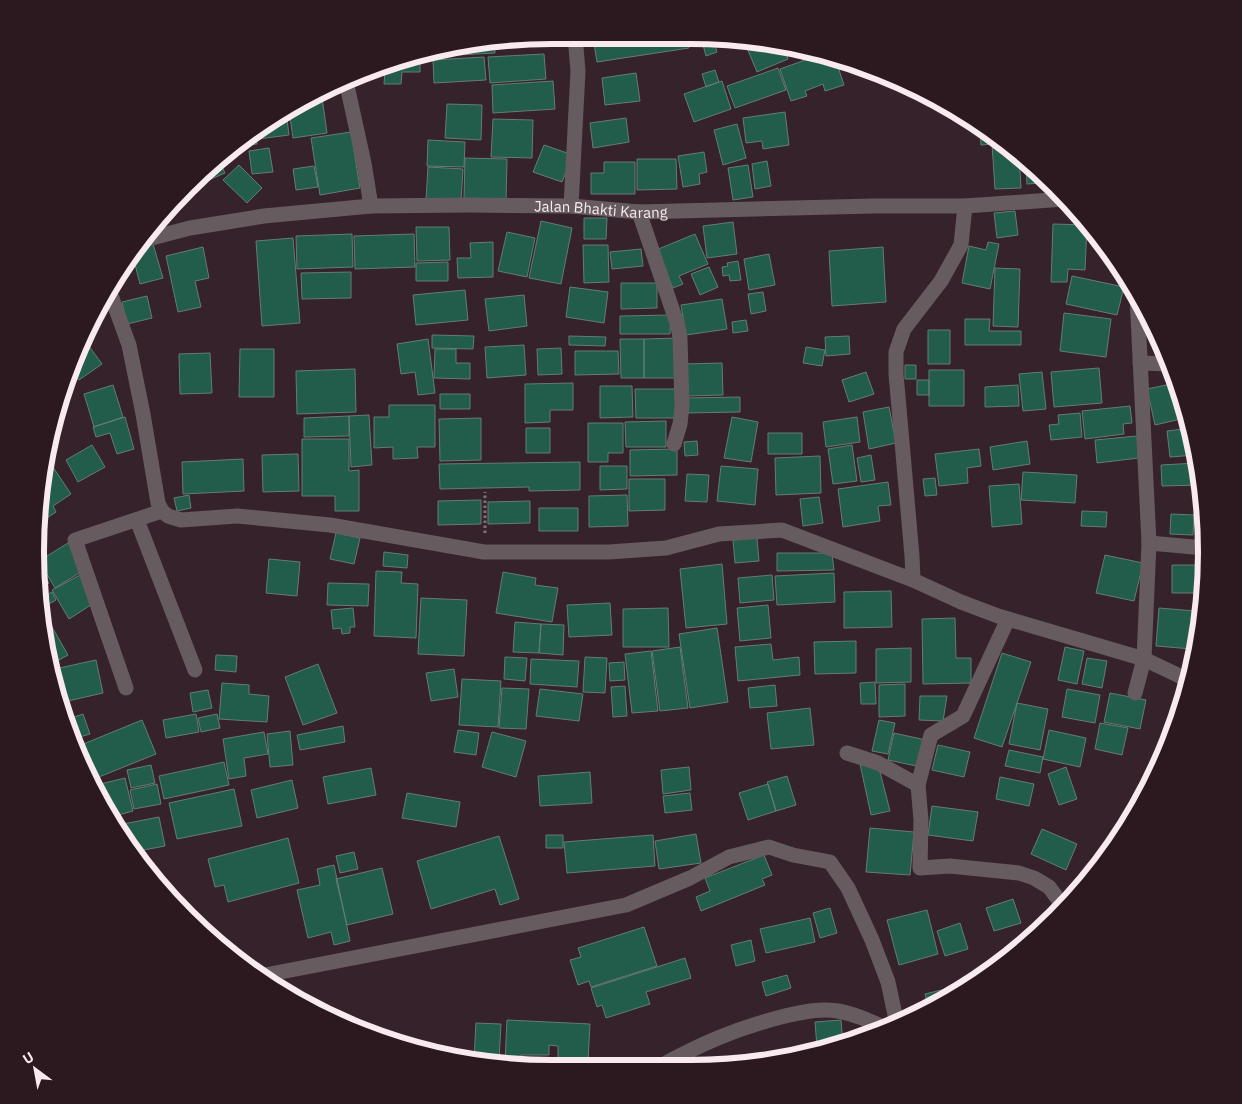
<svg xmlns="http://www.w3.org/2000/svg" width="1242" height="1104" viewBox="0 0 1242 1104" font-family="'IBM Plex Sans',sans-serif">
	<style>
		.building { fill: #225c4a; stroke: #637d73 }
		.lines { fill: none; stroke-linecap: round; stroke-linejoin: round }
		.path { stroke: #837177; stroke-width: 3; stroke-dasharray: 2.5 2.5; stroke-linecap: butt }
		.street { stroke: #665b5f; stroke-width: 15 }
		.labels { text-anchor: middle; dominant-baseline: central; stroke-width: 4; stroke-linejoin: round; paint-order: stroke }
		.street-label { font-size: 15px; fill: #f8eaee; stroke: #2c1920 }
		.rim { fill: none; stroke: #f8eaee; stroke-width: 6 }
	</style>
	<rect width="100%" height="100%" fill="#36222a"/>
	<path class="building" d="M593 37 688 41 689 48 597 62Z
		M494 41 495 53 437 56V50L451 45Z
		M714 42 717 52 706 56 703 45Z
		M745 43 783 45 788 59 757 72Z
		M544 54 546 79 490 83 488 57Z
		M822 54 835 58 844 85 825 91 823 84 805 91 807 96 791 101 780 69Z
		M420 55V72H402L401 84H384L385 71H378V70Z
		M484 57 486 80 434 83 433 60Z
		M778 68 786 90 735 108 727 86Z
		M715 70 719 82 706 87 702 74Z
		M636 73 640 101 605 105 602 78Z
		M553 81 555 109 493 113 492 85Z
		M722 81 731 109 694 122 684 94Z
		M321 90 327 133 293 138 289 110Z
		M447 104 482 105 481 140 445 138Z
		M286 112 289 135 258 139 257 130Z
		M785 112 789 145 763 149 762 141 746 143 743 118Z
		M626 118 629 142 593 148 590 123Z
		M493 119 533 120 532 158 491 157Z
		M737 124 746 158 723 165 714 130Z
		M980 127 1019 155 1021 188 995 189 992 144 981 145Z
		M255 131 257 144 235 147 234 145 237 142Z
		M351 132 360 188 320 195 311 138Z
		M428 140 465 142 464 167 427 166Z
		M544 145 573 155 562 182 533 172Z
		M269 148 273 172 252 174 249 151Z
		M704 152 707 172 699 174 700 184 683 187 678 156Z
		M465 158 507 159 506 201 464 199Z
		M637 159H676L677 189 637 190Z
		M219 160 225 173 195 186 194 185Z
		M1026 160 1042 175V183L1027 184Z
		M767 161 771 186 755 189 752 164Z
		M604 162H635V194H591V173H604Z
		M239 165 262 188 247 203 223 180Z
		M748 165 753 197 733 200 728 168Z
		M314 166 318 187 296 190 293 169Z
		M428 167 463 169 461 201 426 200Z
		M1015 211 1018 235 997 238 994 213Z
		M584 218H607L606 239H584Z
		M541 221 572 228 561 284 529 278Z
		M733 222 737 254 707 258 703 226Z
		M1053 224 1087 225 1085 270 1068 269 1067 282H1051Z
		M416 227H449L450 260 417 261Z
		M507 232 535 238 527 277 498 271Z
		M352 234 353 267 297 269 296 236Z
		M414 234 415 267 355 269 354 236Z
		M695 234 708 264 679 276 683 284 673 288 656 250Z
		M293 238 300 323 262 326 256 241Z
		M493 242V277L458 278 457 258H471L470 243Z
		M988 242 999 244 990 289 962 283 969 246 986 250Z
		M153 244 163 278 140 284 132 253 135 249Z
		M583 245H608L609 282 584 283Z
		M203 247 209 278 195 281 201 307 178 312 166 256Z
		M883 247 886 302 832 306 829 251Z
		M641 249 643 266 612 269 610 252Z
		M769 254 775 285 749 290 744 259Z
		M738 261 741 280 730 281 729 275 723 276 722 267 728 266 727 263Z
		M448 262V281H416V263Z
		M709 267 718 287 700 295 691 274Z
		M995 268 1020 269 1018 327 993 326Z
		M351 272V298L302 299 301 273Z
		M1072 276 1124 287 1117 315 1066 304Z
		M621 283H657V308L621 309Z
		M570 287 608 292 604 323 566 317Z
		M465 290 468 320 416 325 413 295Z
		M763 292 766 311 751 314 748 294Z
		M524 295 527 326 489 331 485 299Z
		M147 296 152 318 127 324 122 302Z
		M722 299 727 329 686 335 681 305Z
		M1064 313 1111 319 1106 357 1060 351Z
		M671 315 670 334H620V316Z
		M965 319H990L989 331H1021V345H965Z
		M746 320 748 331 733 333 732 322Z
		M928 330H950V364H928Z
		M432 335 474 336 473 349 432 348Z
		M569 336 606 337 605 346 569 345Z
		M849 336 850 354 826 356 825 337Z
		M83 338 102 364 79 380 72 370Z
		M679 338V378H644V339Z
		M428 339 435 393 418 395 415 372 401 374 397 344Z
		M620 339H644V378H621Z
		M524 345 526 375 487 378 485 347Z
		M806 347 825 350 822 366 803 363Z
		M561 348 562 374 538 375 537 349Z
		M240 349H274V397H239Z
		M435 349H456V363H470V379L434 378Z
		M575 351H618L619 374 575 375Z
		M210 353 212 393 180 394 179 354Z
		M722 363 723 395 685 396 684 364Z
		M905 365H916V379H905Z
		M1099 368 1102 403 1054 407 1051 372Z
		M355 369 356 412 297 414 296 371Z
		M929 370H964V406H929Z
		M866 372 874 394 849 402 842 380Z
		M1042 372 1046 409 1023 411 1019 374Z
		M917 380H929V395H917Z
		M573 383V410H550V422L525 423V384Z
		M1176 383 1189 417 1155 425 1147 389Z
		M113 385 123 417 94 427 84 394Z
		M1018 385 1019 406 985 407V387Z
		M600 386H632L633 417 600 418Z
		M635 389H678V418H636Z
		M440 394H470V409H440Z
		M740 397V412L685 413V398Z
		M389 405H435V447H417L418 458 393 459V447L374 448V417H389Z
		M1130 406 1132 423 1123 424 1124 434 1085 439 1082 411Z
		M889 407 896 443 869 449 863 412Z
		M1080 413 1082 437 1051 440 1049 425 1059 424 1058 415Z
		M369 415 372 465 351 467 349 416Z
		M349 416V436L304 437V418Z
		M125 417 134 449 117 454 110 433 96 437 93 427Z
		M732 417 758 422 751 462 724 458Z
		M857 417 860 442 826 447 823 422Z
		M481 418V460L440 461 439 419Z
		M666 421V447H626L625 422Z
		M588 423H623V453H608V462H588Z
		M526 428H550V453H526Z
		M1191 428 1195 455 1170 457 1167 431Z
		M768 433H802V454H768Z
		M1137 436 1139 458 1097 463 1095 440Z
		M302 439H349V471L359 470V511H335V496H302Z
		M697 441 698 455 685 456 684 442Z
		M1027 441 1030 464 993 470 990 447Z
		M92 445 105 467 78 482 66 460Z
		M852 445 857 481 833 484 828 449Z
		M677 449V475L630 476V450Z
		M979 449 981 466 967 468 968 483 939 486 935 454Z
		M298 454 299 491 263 492 262 455Z
		M871 455 875 480 861 482 857 458Z
		M820 456 821 493 776 495 775 458Z
		M243 459 244 491 183 494 182 462Z
		M580 462V490L529 491V487L440 489 439 464Z
		M1197 463 1200 485 1162 486 1161 465Z
		M600 466H627V489L600 490Z
		M721 466 758 469 755 505 717 501Z
		M53 467 71 494 53 506 56 512 38 524 43 473Z
		M1023 472 1077 475 1075 503 1021 500Z
		M687 474 709 475 707 502 685 501Z
		M935 478 937 495 925 496 923 479Z
		M629 479H665V510L629 511Z
		M888 482 891 505 878 506 880 521 843 527 838 489Z
		M1019 484 1022 524 992 527 989 486Z
		M189 495 191 508 177 511 174 498Z
		M627 495 628 526 589 527V496Z
		M819 497 823 523 803 526 800 499Z
		M481 500V524L438 525V501Z
		M530 501V523L488 524V502Z
		M539 508H578V531H539Z
		M1082 511 1107 512 1106 527 1081 526Z
		M1171 514 1194 515 1193 535 1170 534Z
		M336 533 360 538 354 564 330 559Z
		M757 538 759 561 735 563 733 540Z
		M68 543 84 570 55 588 39 561Z
		M384 552 408 555 407 568 383 566Z
		M777 553H832L834 570 777 571Z
		M1105 555 1143 563 1134 601 1096 593Z
		M269 559 300 562 297 596 266 593Z
		M36 561 49 583 44 586 47 592 41 595Z
		M722 564 727 624 686 628 680 569Z
		M1172 565H1202L1201 593H1172Z
		M376 571 402 572 401 583 418 584 416 638 374 636Z
		M503 572 536 578 535 585 558 588 552 622 496 613Z
		M834 573 835 602 777 605 775 576Z
		M80 575 94 603 69 619 52 590Z
		M772 575 774 600 740 603 738 578Z
		M328 583 369 584 368 606 327 605Z
		M891 591 892 627 844 628V592Z
		M52 592 56 600 42 608 41 598Z
		M421 598 467 600 464 656 418 654Z
		M610 603 612 635 569 637 567 605Z
		M768 605 771 638 740 641 737 608Z
		M353 608 355 627H350V633L342 634 341 628 333 629 331 610Z
		M668 608 669 647H623V609Z
		M1159 608 1195 611 1192 649 1156 646Z
		M43 611 68 655 50 665Z
		M955 618 956 658H971V683L923 684 922 619Z
		M515 622 541 624 539 653 513 652Z
		M541 624 564 625 563 655 539 653Z
		M717 628 728 702 690 708 679 634Z
		M856 641V673L815 674 814 642Z
		M771 644 773 660 799 657 800 675 738 681 735 647Z
		M680 647 688 708 660 711 652 651Z
		M1065 647 1084 651 1077 684 1058 680Z
		M911 648V682L876 683V649Z
		M651 651 658 711 632 713 625 654Z
		M1002 653 1031 662 1002 747 974 738Z
		M216 655 237 656 236 672 215 670Z
		M505 657 527 658 525 681 504 679Z
		M585 657 607 658 605 693 583 692Z
		M1087 658 1107 661 1102 688 1082 684Z
		M531 659 579 661 577 687 530 684Z
		M96 660 103 693 59 703 53 686 50 670Z
		M624 662 625 680 610 681 609 663Z
		M318 664 337 713 303 725 285 677Z
		M454 669 458 697 431 701 426 673Z
		M462 679 501 681 498 727 459 725Z
		M875 682 876 704H861L860 683Z
		M222 683 249 685V694L269 696 267 722 219 719Z
		M905 684V716L879 717V685Z
		M775 685 777 706 750 708 748 688Z
		M625 686 627 716 613 717 611 687Z
		M502 688 529 689 526 729 499 728Z
		M540 689 583 694 579 721 536 716Z
		M1067 689 1100 695 1095 723 1062 717Z
		M208 690 212 708 193 712 190 693Z
		M1110 693 1146 700 1140 729 1104 722Z
		M920 696H947L943 721 919 720Z
		M1017 703 1048 709 1040 750 1009 744Z
		M810 708 814 745 771 749 767 713Z
		M83 714 90 734 73 739 65 720Z
		M196 714 199 732 166 738 163 720Z
		M217 714 220 728 201 732 198 718Z
		M142 720 156 754 89 781 76 747Z
		M879 720 895 723 888 754 872 751Z
		M1100 723 1128 728 1122 755 1095 749Z
		M343 726 345 742 300 750 297 735Z
		M458 730 479 733 476 755 454 752Z
		M1049 730 1086 738 1080 767 1043 759Z
		M290 731 293 765 270 767 267 734Z
		M264 732 268 754 244 758 246 776 229 779 223 739Z
		M492 732 526 741 516 777 482 767Z
		M894 733 926 740 921 767 888 760Z
		M938 745 970 752 964 777 932 770Z
		M1009 750 1043 757 1040 773 1005 766Z
		M224 762 229 785 164 799 159 776Z
		M860 764 879 768 890 811 871 815Z
		M151 765 155 783 131 788 127 770Z
		M689 767 691 790 663 794 661 770Z
		M1066 767 1077 799 1059 805 1048 774Z
		M371 768 376 795 328 804 323 777Z
		M590 772 592 803 540 806 538 776Z
		M787 776 796 805 776 811 767 782Z
		M1000 777 1034 784 1029 806 996 799Z
		M125 778 133 811 111 817 92 786Z
		M292 780 298 808 257 818 251 790Z
		M157 784 161 804 134 809 130 790Z
		M768 784 776 811 748 820 739 793Z
		M234 789 242 826 177 839 169 803Z
		M407 793 460 802 456 827 402 818Z
		M690 793 692 810 665 813 663 796Z
		M932 806 978 812 973 841 928 835Z
		M159 817 165 846 133 852 118 825Z
		M870 828 914 832 910 875 866 872Z
		M1042 829 1077 844 1066 870 1031 854Z
		M696 834 701 863 659 869 655 841Z
		M546 835H563V848H546Z
		M653 835 655 866 567 873 564 842Z
		M499 836 519 899 500 905 495 889 431 909 417 861Z
		M288 838 299 883 228 902 224 885 215 887 208 859Z
		M354 852 358 869 340 873 336 856Z
		M764 855 772 875 762 879 765 885 701 911 696 897 710 891 705 878Z
		M334 865 350 941 334 945 331 932 308 938 297 890 320 885 317 869Z
		M382 868 393 914 347 925 336 879Z
		M1013 899 1021 923 994 931 986 908Z
		M830 908 837 933 820 938 813 913Z
		M927 910 938 954 899 965 887 920Z
		M810 918 815 942 766 953 760 929Z
		M960 923 968 949 945 956 937 931Z
		M644 927 657 966 591 987 589 981 578 985 570 960 581 957 578 948Z
		M751 940 755 961 736 966 731 945Z
		M685 958 691 978 646 992 650 1004 606 1018 602 1005 597 1007 591 988Z
		M787 975 791 988 766 996 762 982Z
		M958 986 959 990 929 1009 925 994Z
		M507 1020 590 1024 588 1061 558 1060V1046L549 1045V1055H521V1063L505 1062Z
		M841 1020 843 1044 817 1047 815 1022Z
		M476 1023 501 1024 499 1060 474 1059Z"/>
	<g class="lines">
		<path class="path" d="M485 533V492"/>
		<g class="street">
			<path d="M346 81 364 163 371 206"/>
			<path d="M571 206 578 71 575 36"/>
			<path d="M965 206 961 245 941 281 904 329 896 352V374L912 556 913 580 961 602 998 616 1144 659 1188 680"/>
			<path d="M639 212 678 326 680 338 682 406 680 424 674 444"/>
			<path id="s1" d="M140 241 190 228 264 216 371 206 470 205 571 206 639 212 874 206H965L1065 199"/>
			<path d="M109 290 129 345 143 414 158 503 162 511 168 516 181 520 237 516 330 525 484 552H609L666 548 719 534 782 530 913 580"/>
			<path d="M1140 363 1169 364"/>
			<path d="M137 520 195 670"/>
			<path d="M1149 543 1205 548"/>
			<path d="M1008 619 963 716 931 735 918 785 921 820 920 868 950 866 1019 873 1034 878 1049 887 1064 907"/>
			<path d="M126 688 75 540 162 511"/>
			<path d="M1135 693 1144 659 1149 543 1137 296"/>
			<path d="M847 753 878 763 918 785"/>
			<path d="M260 976 626 905 690 878 729 857 769 847 793 855 830 862 848 888 872 940 888 982 897 1024"/>
			<path d="M657 1068C700 1044 737 1028 785 1016 803 1012 820 1008 838 1011 855 1014 870 1021 885 1028"/>
		</g>
	</g>
	<g class="labels">
		<g class="street-label">
			<text stroke="none"><textPath href="#s1" startOffset="464">Jalan Bhakti Karang</textPath></text>
		</g>
	</g>
	<path d="M0 0H1242V1104H0ZM552 44H690A508 508 0 0 1 1198 552V552A508 508 0 0 1 690 1060H552A508 508 0 0 1 44 552V552A508 508 0 0 1 552 44Z" fill="#2c1920" fill-rule="evenodd"/>
	<path class="rim" d="M552 44H690A508 508 0 0 1 1198 552V552A508 508 0 0 1 690 1060H552A508 508 0 0 1 44 552V552A508 508 0 0 1 552 44Z"/>
	<g transform="translate(35 1069) rotate(328)" stroke="#2c1920" stroke-width="4" paint-order="stroke">
	<path d="M0-4L9 19L0 12L-9 19Z" fill="#f8eaee"/>
	<text y="-8" font-size="14" font-weight="bold" text-anchor="middle" fill="#f8eaee">U</text>
	</g>
</svg>
